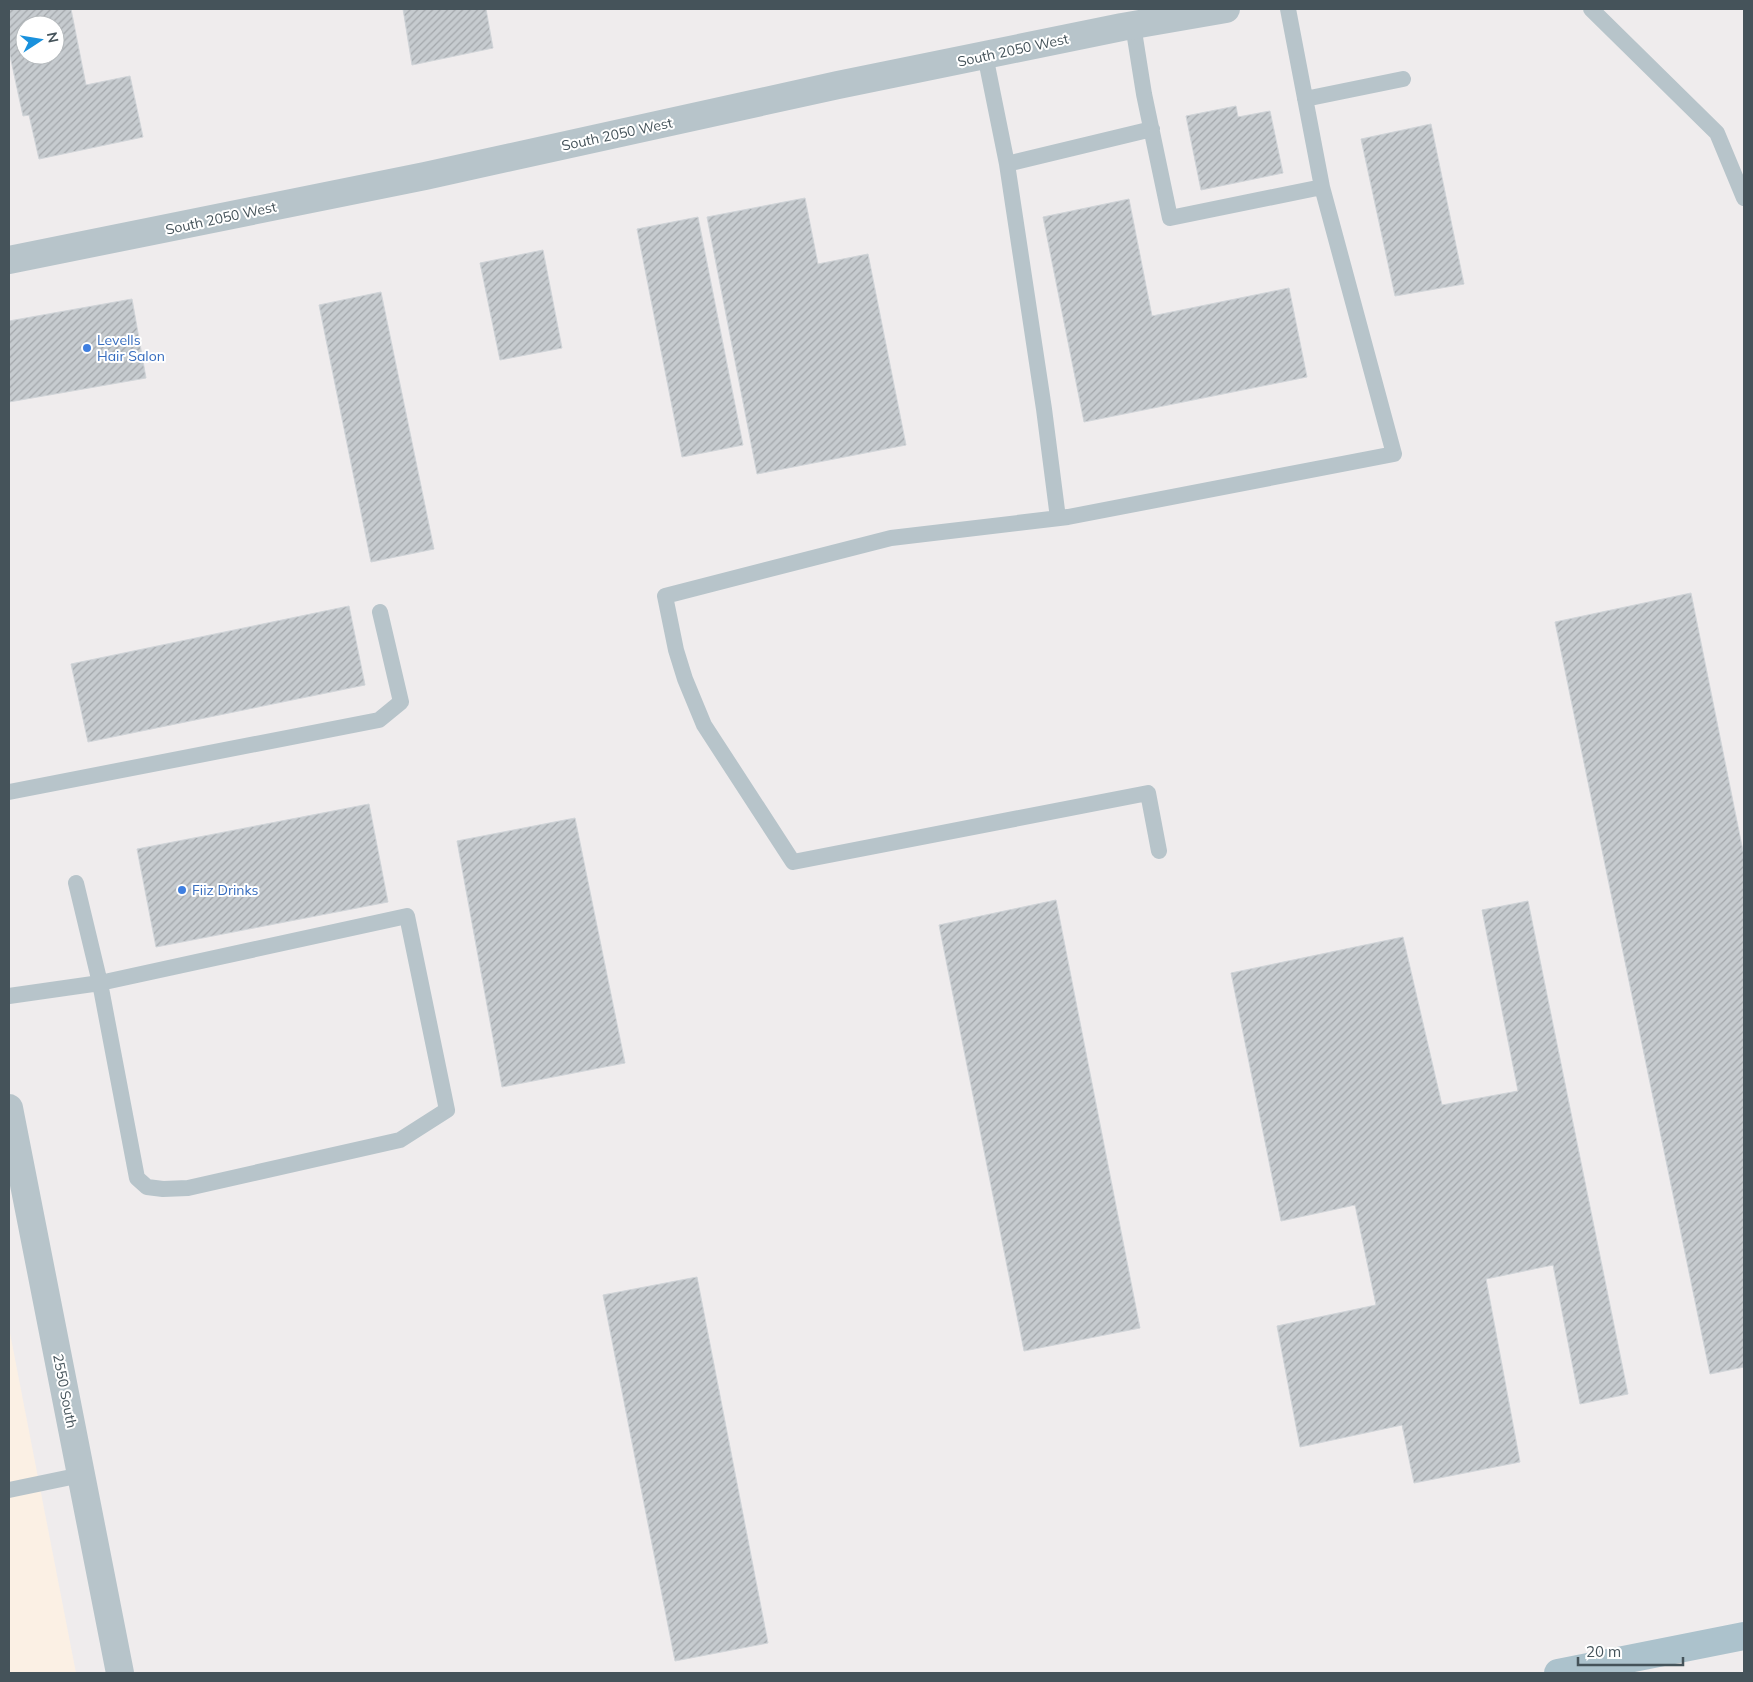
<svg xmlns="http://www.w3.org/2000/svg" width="1753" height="1682" viewBox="0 0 1753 1682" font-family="Mulish,sans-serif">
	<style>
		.commercial { fill: #fbf0e4 }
		.building { fill: url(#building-hatch); stroke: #d0d4d8; fill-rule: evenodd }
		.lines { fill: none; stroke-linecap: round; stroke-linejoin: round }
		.service { stroke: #b7c4ca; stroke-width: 16 }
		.minor { stroke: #b7c4ca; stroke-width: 28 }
		.tertiary { stroke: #b7c4ca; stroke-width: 28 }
		.primary { stroke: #acc2cc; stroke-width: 28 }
		.shop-dot { fill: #3f7fe0; stroke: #fff; stroke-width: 2 }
		.labels { text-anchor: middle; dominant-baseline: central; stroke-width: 4; stroke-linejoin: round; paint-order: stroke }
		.street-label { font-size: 14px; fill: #45535a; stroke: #fff }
		.shop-label { font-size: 14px; fill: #366cbe; stroke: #fff; text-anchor: start }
	</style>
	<defs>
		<pattern id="building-hatch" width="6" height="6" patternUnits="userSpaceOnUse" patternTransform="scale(1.25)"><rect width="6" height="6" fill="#c6cbcf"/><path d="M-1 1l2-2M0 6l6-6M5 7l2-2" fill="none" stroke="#a3a7ab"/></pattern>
	</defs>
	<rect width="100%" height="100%" fill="#efeced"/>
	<path class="commercial" d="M9 1328 76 1673H9Z"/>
	<path class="building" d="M9 9H71L86 85 130 76 143 137 39 159 29 115 23 116 9 51ZM25 25H55V55H25Z
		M403 9H486L493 48 412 65Z
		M1236 106 1238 117 1270 111 1283 173 1201 190 1186 116Z
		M1431 124 1464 284 1395 296 1361 139Z
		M805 198 818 264 868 254 906 445 757 474 707 217Z
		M1129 199 1152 316 1289 288 1307 377 1084 422 1043 217Z
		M698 217 743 445 682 457 637 229Z
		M543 250 562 348 500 360 480 263Z
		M381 292 434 549 371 562 319 305Z
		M132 299 146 378 9 402V321Z
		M1691 593 1744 856V1367L1710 1374 1555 622Z
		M349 606 365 685 88 742 71 664Z
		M369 804 388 902 156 947 137 849Z
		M575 818 625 1063 502 1087 457 841Z
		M1056 900 1140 1328 1024 1351 939 925Z
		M1528 901 1628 1394 1580 1404 1553 1265 1486 1279 1520 1462 1414 1483 1402 1425 1300 1447 1277 1326 1376 1305 1355 1205 1281 1221 1231 973 1403 937 1442 1105 1518 1091 1482 910Z
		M697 1277 768 1643 675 1661 603 1295Z"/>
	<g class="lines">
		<path class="service" d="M1591 9 1717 133 1744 198
			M1133 25 1144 94 1170 218 1322 187 1288 9
			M985 55 1007 164 1044 409 1058 518
			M1305 99 1403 79
			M1007 164 1152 129
			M9 792 379 720 401 702 380 612
			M1159 851 1148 793 793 862 704 725 685 679 676 650 665 596 891 538 1068 517 1394 454 1322 187
			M9 996 100 983 407 916 447 1110 400 1140 188 1188 163 1189 147 1187 137 1178 100 983 76 883
			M9 1490 81 1475"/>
		<path class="minor" d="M9 260 425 176 838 85 1122 27 1226 9"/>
		<path class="tertiary" d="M9 1108 120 1673"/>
		<path class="primary" d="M1558 1673 1744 1636"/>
	</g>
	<g class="shop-dot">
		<circle cx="87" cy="348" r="5"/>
		<circle cx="182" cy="890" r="5"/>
	</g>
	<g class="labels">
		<g class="street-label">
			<text transform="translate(1013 50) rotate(-12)">South 2050 West</text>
			<text transform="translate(617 134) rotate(-12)">South 2050 West</text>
			<text transform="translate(221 218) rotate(-12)">South 2050 West</text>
			<text transform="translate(65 1391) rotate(79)">2550 South</text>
		</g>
		<g class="shop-label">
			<text x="97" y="340">Levells<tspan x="97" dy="16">Hair Salon</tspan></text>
			<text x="192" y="890">Fiiz Drinks</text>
		</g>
	</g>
	<rect width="1753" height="1682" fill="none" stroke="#45535a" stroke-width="20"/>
	<g transform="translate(40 40) rotate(78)"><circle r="24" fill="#ffffff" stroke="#b5babd"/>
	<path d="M0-4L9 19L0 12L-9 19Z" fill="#1991dd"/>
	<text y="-8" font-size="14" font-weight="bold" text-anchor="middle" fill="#45535a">N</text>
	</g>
	<path d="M1578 1657v8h105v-8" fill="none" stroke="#45535a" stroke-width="2.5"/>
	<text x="1586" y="1657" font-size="15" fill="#45535a" stroke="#ffffff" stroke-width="4" paint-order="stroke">20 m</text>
</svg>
